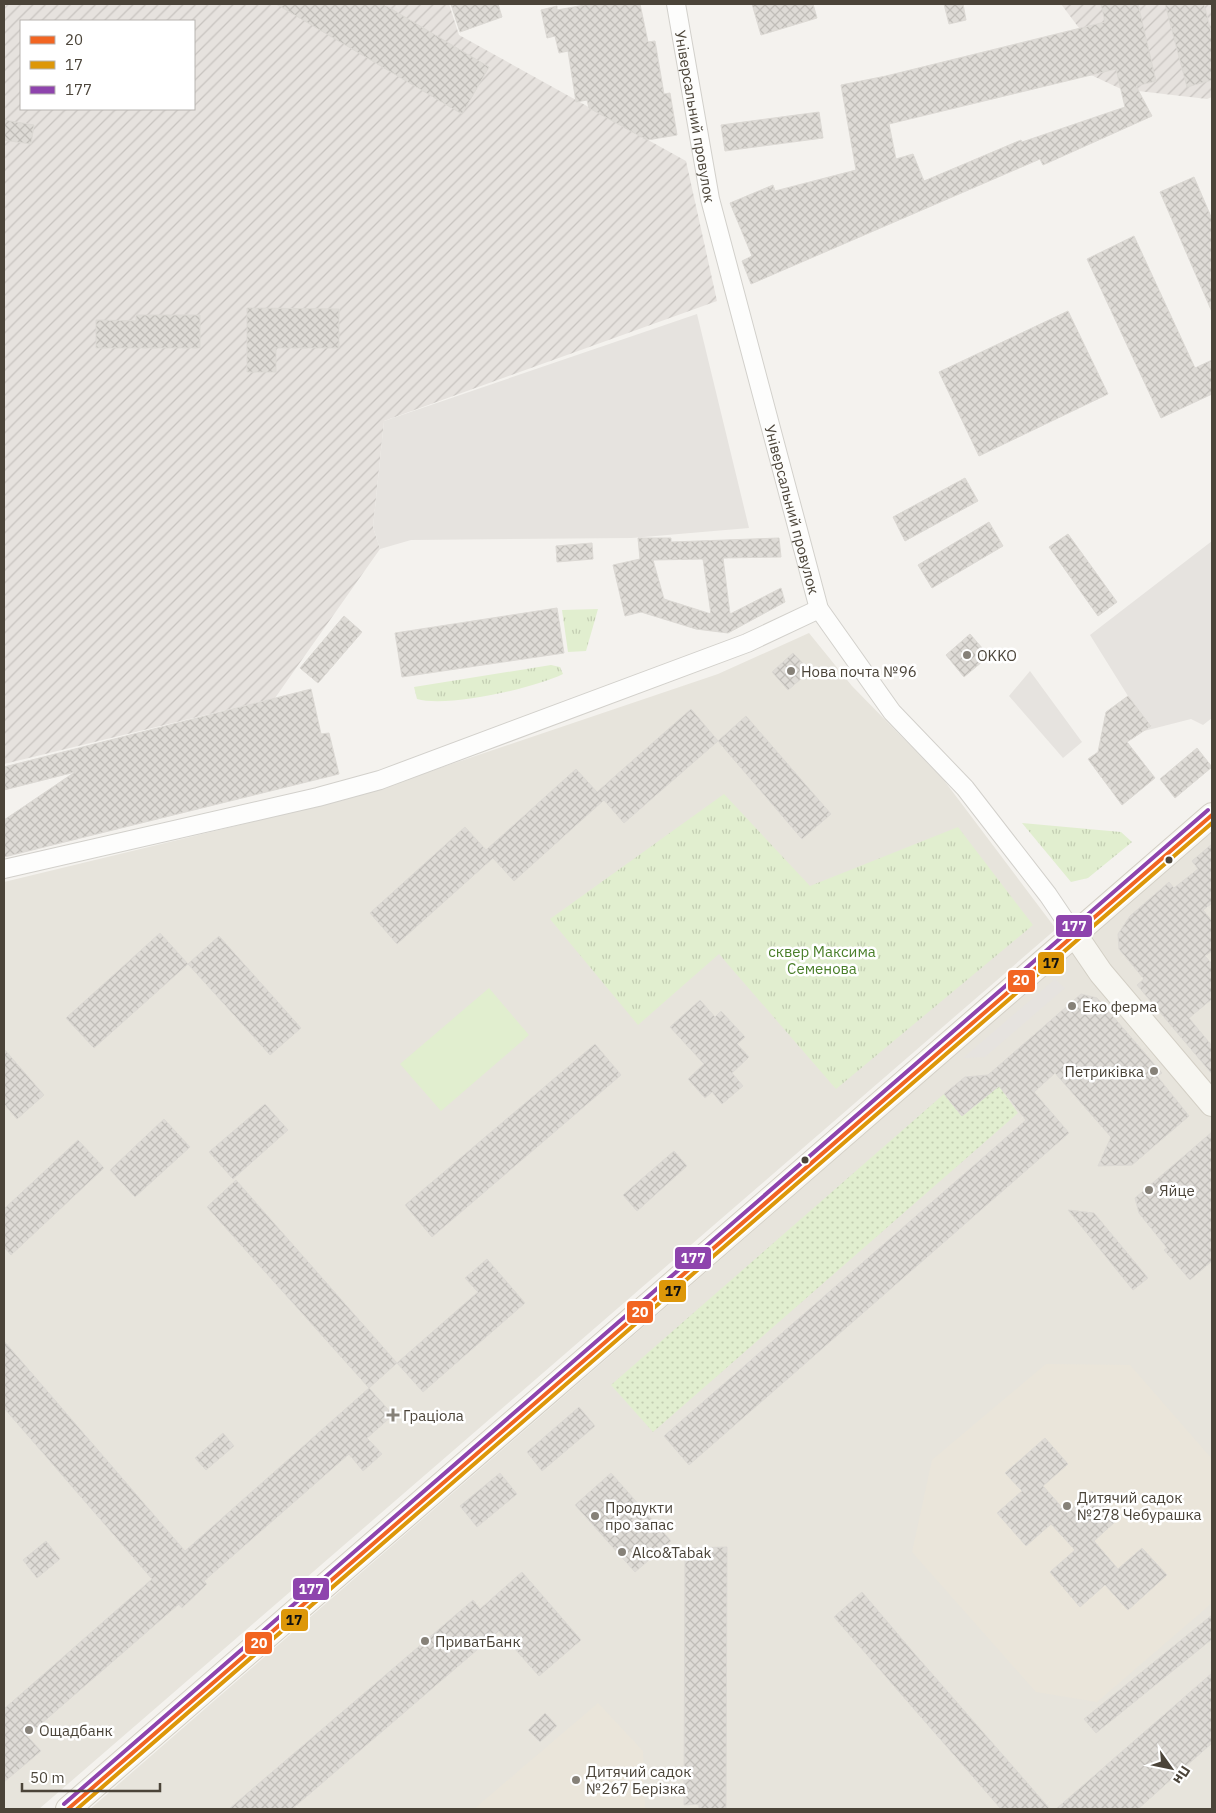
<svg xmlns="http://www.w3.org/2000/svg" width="1216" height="1813" viewBox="0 0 1216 1813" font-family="'IBM Plex Sans',sans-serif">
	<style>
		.residential { fill: #e7e4dc }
		.industrial { fill: url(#industrial-furrows); fill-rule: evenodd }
		.education { fill: #eae5da }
		.grass { fill: url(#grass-tufts) }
		.garden { fill: url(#garden-dots) }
		.pitch { fill: #e1eecf }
		.parking { fill: #e6e3df }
		.building { fill: url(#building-cross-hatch); stroke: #dcd9d4; fill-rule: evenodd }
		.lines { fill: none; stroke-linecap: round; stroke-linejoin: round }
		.street-casing { stroke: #d2d0cb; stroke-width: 20 }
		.secondary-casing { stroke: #d3cfc5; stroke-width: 26 }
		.street { stroke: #fdfdfc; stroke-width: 18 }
		.secondary { stroke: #f7f6f1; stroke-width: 24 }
		.bus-1-casing { stroke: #fff; stroke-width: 8 }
		.bus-2-casing { stroke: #fff; stroke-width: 8 }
		.bus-3-casing { stroke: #fff; stroke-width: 8 }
		.bus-1 { stroke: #f26522; stroke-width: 4 }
		.bus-2 { stroke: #dd9709; stroke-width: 4 }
		.bus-3 { stroke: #8e44ad; stroke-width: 4 }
		.poi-dot { fill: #868178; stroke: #fff; stroke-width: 2 }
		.bus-dot { fill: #4b4439; stroke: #fff; stroke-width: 2 }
		.labels { text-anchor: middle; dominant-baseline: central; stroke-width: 5; stroke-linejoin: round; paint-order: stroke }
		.street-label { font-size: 15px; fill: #4b4439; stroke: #fff }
		.poi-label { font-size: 15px; fill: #4b4439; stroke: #fff; text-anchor: start }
		.park-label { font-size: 15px; fill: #4a7f2a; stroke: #fff }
		.line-badge { stroke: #fff; stroke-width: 2 }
		.badge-label { font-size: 14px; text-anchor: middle; font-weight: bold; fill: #fff }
		.pale-badge-label { font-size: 14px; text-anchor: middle; font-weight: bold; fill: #111 }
	</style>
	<defs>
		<pattern id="industrial-furrows" width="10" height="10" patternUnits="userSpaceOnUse" patternTransform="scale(1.25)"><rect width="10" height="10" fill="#e6e2de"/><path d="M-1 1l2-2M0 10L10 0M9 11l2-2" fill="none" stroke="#c7c3bf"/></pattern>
		<pattern id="grass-tufts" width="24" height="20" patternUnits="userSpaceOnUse" patternTransform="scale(1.25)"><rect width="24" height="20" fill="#e1eecf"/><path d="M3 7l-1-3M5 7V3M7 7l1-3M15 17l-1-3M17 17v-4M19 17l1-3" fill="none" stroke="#c3cdb2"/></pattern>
		<pattern id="garden-dots" width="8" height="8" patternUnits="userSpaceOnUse" patternTransform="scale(1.25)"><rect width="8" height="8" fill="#e1eecf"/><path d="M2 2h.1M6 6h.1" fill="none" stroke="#c3cdb2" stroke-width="1.8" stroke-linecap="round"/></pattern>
		<pattern id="building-cross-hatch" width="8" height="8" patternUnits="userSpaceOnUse" patternTransform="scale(1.25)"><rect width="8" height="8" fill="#dedbd6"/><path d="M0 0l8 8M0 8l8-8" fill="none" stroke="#c0bdb8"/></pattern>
	</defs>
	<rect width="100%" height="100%" fill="#f4f2ee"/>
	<path class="residential" d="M809 633 852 686 943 779 1056 929 39 1809H4V882L351 798 718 674Z
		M1212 831V1809H90Z"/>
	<path class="industrial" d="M4 4H449L459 35 686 161 717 301 384 421 373 527 380 549 275 698 4 764ZM21 21H194V109H21Z
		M1061 4H1212V97L1207 99 1121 89 1091 75 1079 28Z"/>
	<path class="education" d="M1046 1364 1130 1365 1212 1459V1603L1097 1702 1036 1692 912 1552 932 1460Z
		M598 1703 643 1751 645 1809H474Z"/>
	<path class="grass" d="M598 609 586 651 568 652 562 610Z
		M551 665 560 667 563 674C535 688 447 708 417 699L414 687Z
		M724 794 810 886 958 827 1033 925 836 1089 719 954 638 1025 550 919Z
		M1022 823 1121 832 1132 842 1088 878 1071 882Z"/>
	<path class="garden" d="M999 1086 1018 1113 653 1432 611 1385 944 1094 962 1116Z"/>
	<path class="pitch" d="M489 988 529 1035 441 1111 400 1064Z"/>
	<path class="parking" d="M697 314 749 528 632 538 411 540 380 549 373 527 384 421Z
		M1212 541V718L1203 725 1191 719 1144 731 1151 725 1128 696 1090 635Z
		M1030 671 1082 742 1063 758 1009 696Z
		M1055 979 1065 988 985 1057 963 1058Z"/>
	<path class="building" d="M276 4H383L489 67 462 114Z
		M451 4H498L502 17 460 32Z
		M590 4H640L648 42 655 41 664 94 670 93 677 135 647 140 589 108 587 100 576 102 568 51 559 53 555 36 547 38 541 10 557 6V10Z
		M752 4H813L817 18 761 35Z
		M944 4H963L966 20 949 24Z
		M1101 4H1138L1156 81 1136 86 1152 116 1043 165 1040 159 751 284 742 261 752 256 730 203 773 185 775 191 856 170 841 85 886 76 1105 22ZM1116 69 1125 107 1022 142 1021 140 924 181 913 154 896 159 889 124Z
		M1165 4H1204L1212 36V80L1187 87Z
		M819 112 823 138 725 151 721 125Z
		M4 120 34 125 31 144 4 140Z
		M1194 177 1212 219V312L1160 192Z
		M1134 236 1195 368 1212 360V394L1161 418 1087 259Z
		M247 308 339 309V348H276V372H247Z
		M1068 311 1108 394 979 456 939 372Z
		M136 315H200V348H96V320L136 321Z
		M965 478 978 501 905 541 893 517Z
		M989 522 1003 546 932 588 918 565Z
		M1068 534 1117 602 1098 616 1049 547Z
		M638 538H671V542L779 538 781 557 723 558 730 614 781 588 785 602 728 633 696 629 641 612 625 616 613 565 640 559ZM703 559 711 614 664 599 653 560Z
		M592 543 593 559 557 562 556 546Z
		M557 608 564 653 402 677 395 633Z
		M344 616 362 632 318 683 300 668Z
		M970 634 989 656 964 677 946 655Z
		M793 653 810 671 788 690 772 672Z
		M311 689 321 734 329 733 339 774 4 857V820L75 772 4 790V767Z
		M1128 696 1151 726 1127 742 1155 778 1122 805 1088 759 1098 752 1106 712Z
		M691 709 718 741 624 823 604 800 514 881 493 858 397 944 370 913 465 827 486 850 576 769 597 792Z
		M746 716 831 814 802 839 718 741Z
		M1197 748 1212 767 1175 798 1160 779Z
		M1212 844V903L1203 910 1212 921V951L1205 956 1212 964V999L1189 1018 1212 1046V1074L1137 985 1144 979 1119 949 1118 934 1130 916 1169 882 1174 888 1198 869 1192 861Z
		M160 933 188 964 94 1048 66 1018Z
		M219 936 301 1028 270 1055 188 964Z
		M1081 994 1097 998 1162 1073 1157 1076 1189 1116 1132 1165 1098 1166 1111 1137 1055 1073 1034 1092 1069 1133 689 1465 664 1436 1026 1120 999 1086 962 1116 944 1094 965 1077 988 1075Z
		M700 1000 715 1017 721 1011 745 1037 737 1044 749 1057 732 1073 743 1086 722 1104 712 1092 705 1098 688 1079 704 1064 670 1027Z
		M595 1044 621 1075 432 1237 405 1205Z
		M4 1049 44 1095 17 1119 4 1104Z
		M265 1104 288 1130 233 1179 209 1152Z
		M164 1119 190 1147 135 1197 110 1170Z
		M1212 1132V1261L1190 1280 1164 1250 1167 1248 1139 1213 1135 1198Z
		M78 1140 104 1168 11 1255 4 1247V1209Z
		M674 1151 687 1166 637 1211 623 1195Z
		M236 1180 397 1363 369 1388 207 1207Z
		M1068 1210 1094 1213 1148 1278 1133 1290Z
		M487 1259 525 1303 423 1392 397 1363 478 1292 465 1278Z
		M4 1341 185 1551 369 1388 393 1415 367 1438 382 1454 363 1471 349 1454 204 1581 207 1584 182 1608 179 1604 27 1736 41 1751 4 1782V1709L152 1579 4 1408Z
		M579 1407 595 1426 542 1471 527 1452Z
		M223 1433 234 1446 206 1470 195 1458Z
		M1045 1438 1068 1464 1043 1486 1067 1513 1092 1491 1117 1520 1094 1541 1118 1569 1142 1548 1167 1575 1128 1610 1105 1585 1080 1607 1050 1572 1075 1550 1051 1524 1026 1546 997 1513 1022 1491 1005 1473Z
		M500 1473 517 1494 477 1527 460 1506Z
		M611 1473 671 1541 635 1572 575 1505Z
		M46 1541 60 1559 37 1578 23 1560Z
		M727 1547 726 1809H699V1804L684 1805 685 1548Z
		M522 1572 581 1640 539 1676 499 1631 292 1809H229L473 1600 480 1609Z
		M862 1592 913 1652 1050 1809H1001L834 1617Z
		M1212 1615V1639L1096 1733 1084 1719Z
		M1212 1673V1743L1138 1809H1056Z
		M545 1713 557 1726 540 1742 528 1730Z"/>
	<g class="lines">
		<g class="street-casing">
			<g id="street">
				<path id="s1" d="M676 4 710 199 819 609 892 712 965 788 1048 895 1075 935"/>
				<path d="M4 869 318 797 380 780 747 643 819 609"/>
			</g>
		</g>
		<g class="secondary-casing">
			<path id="secondary" d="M1075 935 1101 973 1212 1104
				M68 1809 1212 815"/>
		</g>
		<use href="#street" class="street"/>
		<use href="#secondary" class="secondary"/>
		<g class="bus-1-casing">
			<path id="bus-1" d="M68 1809 1212 815"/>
		</g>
		<g class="bus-2-casing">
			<path id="bus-2" d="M77 1809 1212 823"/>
		</g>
		<g class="bus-3-casing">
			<path id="bus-3" d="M64 1804 1208 810"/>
		</g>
		<use href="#bus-1" class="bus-1"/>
		<use href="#bus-2" class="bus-2"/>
		<use href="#bus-3" class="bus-3"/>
	</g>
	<g class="poi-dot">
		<circle cx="967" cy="655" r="5"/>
		<circle cx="791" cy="671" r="5"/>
		<circle cx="1072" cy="1006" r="5"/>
		<circle cx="1154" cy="1071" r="5"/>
		<circle cx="1149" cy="1190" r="5"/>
		<path d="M390.5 1407.5h5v5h5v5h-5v5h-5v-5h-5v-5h5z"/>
		<circle cx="1067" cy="1506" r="5"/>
		<circle cx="595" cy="1516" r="5"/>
		<circle cx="622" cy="1552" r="5"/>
		<circle cx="425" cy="1641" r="5"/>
		<circle cx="29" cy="1730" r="5"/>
		<circle cx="576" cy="1780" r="5"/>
	</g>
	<g class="bus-dot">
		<circle cx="1169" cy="860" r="4.5"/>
		<circle cx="805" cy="1160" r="4.5"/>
	</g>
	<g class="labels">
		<g class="street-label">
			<text stroke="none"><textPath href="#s1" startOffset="114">Універсальний провулок</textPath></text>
			<text stroke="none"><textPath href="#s1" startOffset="519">Універсальний провулок</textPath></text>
		</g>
		<g class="poi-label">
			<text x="977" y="655">OKKO</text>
			<text x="801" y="671">Нова почта №96</text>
			<text x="1082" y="1006">Еко ферма</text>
			<text x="1144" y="1071" text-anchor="end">Петриківка</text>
			<text x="1159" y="1190">Яйце</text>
			<text x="403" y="1415">Граціола</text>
			<text x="1077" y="1497">Дитячий садок<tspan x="1077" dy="17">№278 Чебурашка</tspan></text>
			<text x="605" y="1507">Продукти<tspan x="605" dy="17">про запас</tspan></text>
			<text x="632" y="1552">Alco&amp;Tabak</text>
			<text x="435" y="1641">ПриватБанк</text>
			<text x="39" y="1730">Ощадбанк</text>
			<text x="586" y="1771">Дитячий садок<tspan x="586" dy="17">№267 Берізка</tspan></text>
		</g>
		<g class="park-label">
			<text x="822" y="951">сквер Максима<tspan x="822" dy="17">Семенова</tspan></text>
		</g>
	</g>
	<g class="line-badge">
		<rect x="1055" y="914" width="38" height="24" rx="5" fill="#8e44ad"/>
		<rect x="1037" y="951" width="28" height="24" rx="5" fill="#dd9709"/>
		<rect x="1007" y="969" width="29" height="24" rx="5" fill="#f26522"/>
		<rect x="674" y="1246" width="38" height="24" rx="5" fill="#8e44ad"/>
		<rect x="658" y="1279" width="29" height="24" rx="5" fill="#dd9709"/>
		<rect x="626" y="1300" width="28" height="24" rx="5" fill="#f26522"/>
		<rect x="292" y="1577" width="38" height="24" rx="5" fill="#8e44ad"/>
		<rect x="280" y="1608" width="29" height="24" rx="5" fill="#dd9709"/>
		<rect x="244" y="1631" width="29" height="24" rx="5" fill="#f26522"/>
	</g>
	<g class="badge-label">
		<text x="1074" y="931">177</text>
		<text x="1021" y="985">20</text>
		<text x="693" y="1263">177</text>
		<text x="640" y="1317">20</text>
		<text x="311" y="1594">177</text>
		<text x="259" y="1648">20</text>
	</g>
	<g class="pale-badge-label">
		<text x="1051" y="968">17</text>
		<text x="673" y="1296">17</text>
		<text x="294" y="1625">17</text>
	</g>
	<rect width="1216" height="1813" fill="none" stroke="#4b4439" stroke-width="10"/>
	<rect x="20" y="20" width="175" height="90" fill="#ffffff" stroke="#b7b4b0"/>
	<rect x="30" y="36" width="25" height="8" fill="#f26522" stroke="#b7b4b0"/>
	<text x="65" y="45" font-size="15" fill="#4b4439">20</text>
	<rect x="30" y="61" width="25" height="8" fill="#dd9709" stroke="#b7b4b0"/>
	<text x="65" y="70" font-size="15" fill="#4b4439">17</text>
	<rect x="30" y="86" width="25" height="8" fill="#8e44ad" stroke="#b7b4b0"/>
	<text x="65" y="95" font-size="15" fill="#4b4439">177</text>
	<g transform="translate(1171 1768) rotate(123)" stroke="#ffffff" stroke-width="4" paint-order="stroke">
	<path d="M0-4L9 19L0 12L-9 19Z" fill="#4b4439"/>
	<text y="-8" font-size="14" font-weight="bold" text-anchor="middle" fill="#4b4439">Пн</text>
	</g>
	<path d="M22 1783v8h138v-8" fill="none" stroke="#4b4439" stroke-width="2.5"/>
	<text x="30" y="1783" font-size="15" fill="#4b4439" stroke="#ffffff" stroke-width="4" paint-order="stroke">50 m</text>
</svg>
